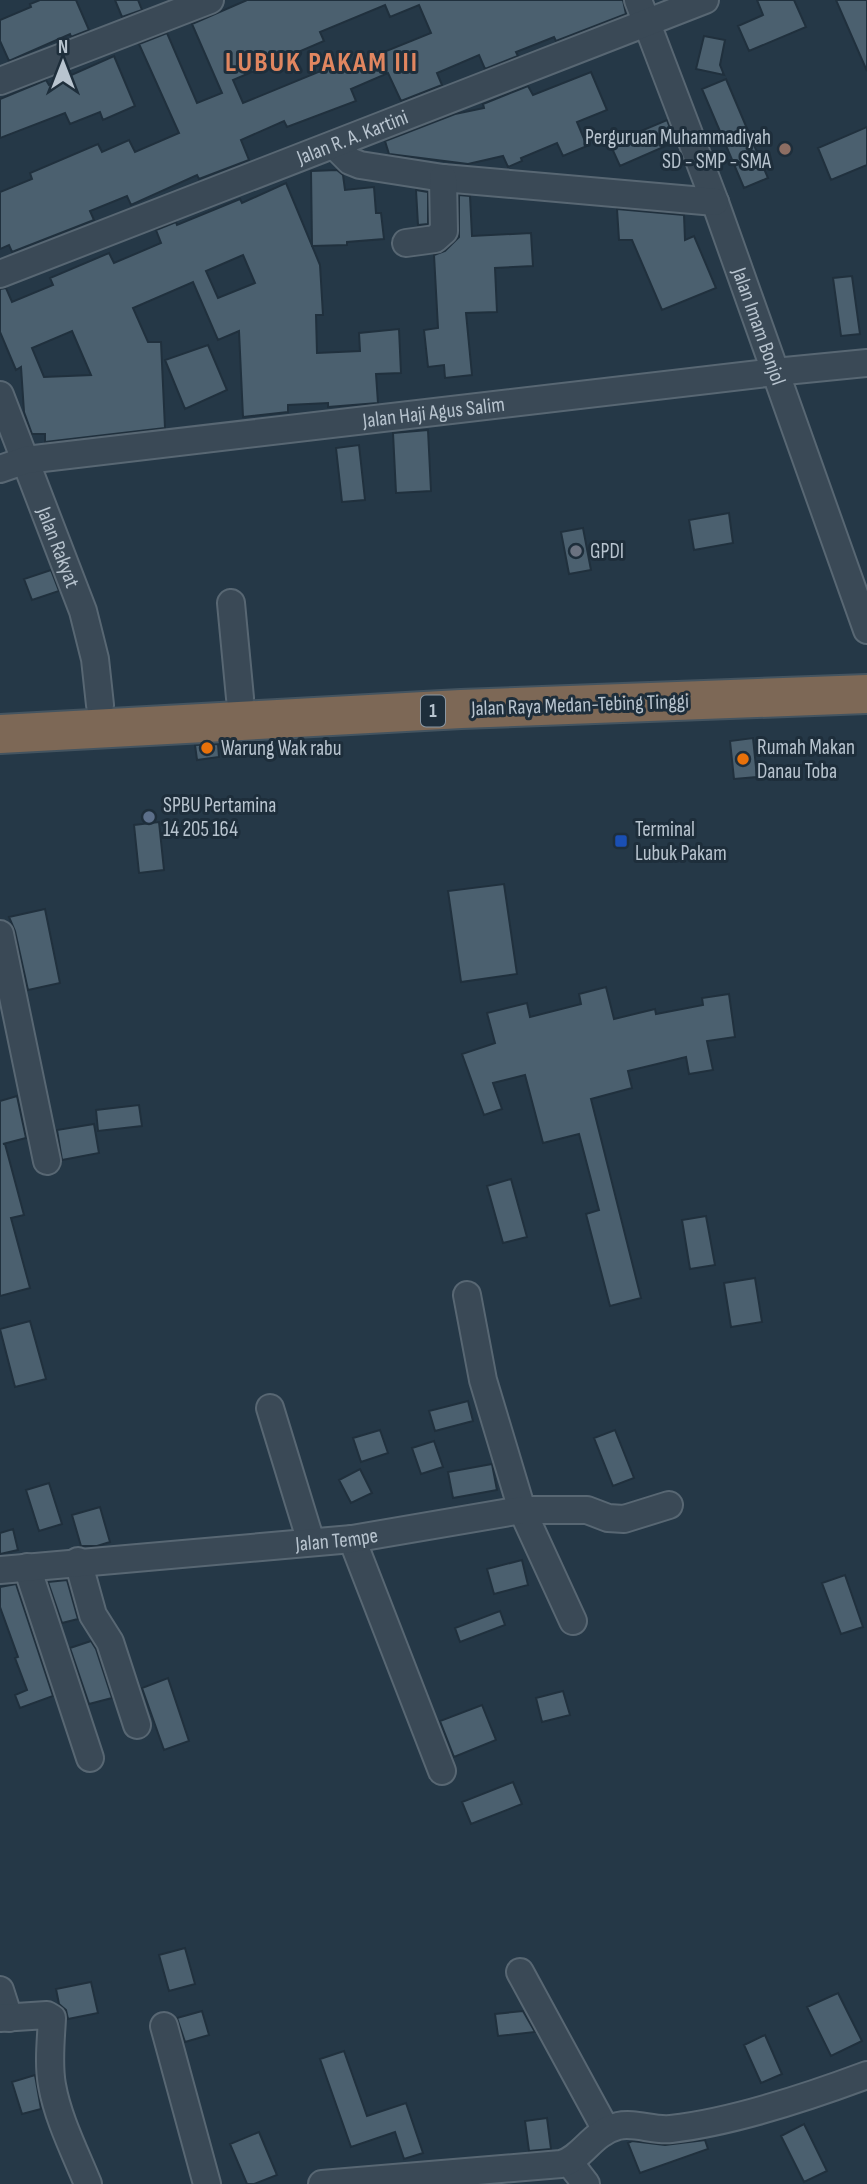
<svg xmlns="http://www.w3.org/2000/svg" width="867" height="2184" viewBox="0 0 867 2184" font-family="'Sofia Sans Condensed',sans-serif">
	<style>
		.building { fill: #4b606f; stroke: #20303d; stroke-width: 2; fill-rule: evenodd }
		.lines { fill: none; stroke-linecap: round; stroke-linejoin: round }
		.minor-casing { stroke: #586773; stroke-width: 30 }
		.highway-casing { stroke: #445460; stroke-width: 42 }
		.minor { stroke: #3a4956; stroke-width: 26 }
		.highway { stroke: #7d6856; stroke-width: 38 }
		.education-dot { fill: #8d6e63; stroke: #1e2e3b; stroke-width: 2.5 }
		.worship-dot { fill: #6b7280; stroke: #1e2e3b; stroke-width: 2.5 }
		.food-dot { fill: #e8710a; stroke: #1e2e3b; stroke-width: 2.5 }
		.service-dot { fill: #5c6f8a; stroke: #1e2e3b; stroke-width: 2.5 }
		.transit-dot { fill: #1a4fb4; stroke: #1e2e3b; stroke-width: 2.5 }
		.labels { text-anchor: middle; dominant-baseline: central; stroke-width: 6; stroke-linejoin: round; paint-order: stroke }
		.shield { fill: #1e2e3b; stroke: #8a97a3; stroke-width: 2 }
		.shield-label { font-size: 19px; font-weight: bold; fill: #b8c4cf }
		.poi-label { font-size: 21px; fill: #b8c4cf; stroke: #1e2e3b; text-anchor: start }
		.street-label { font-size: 21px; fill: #b8c4cf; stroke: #1e2e3b }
		.district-label { font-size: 28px; font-weight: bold; letter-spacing: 2px; fill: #e18660; stroke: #1e2e3b }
	</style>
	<rect width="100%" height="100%" fill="#253847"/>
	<path class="building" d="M40 0H76L89 30 71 37 70 34 9 61 0 41V20L31 7 30 4Z
		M115 0H138L142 10 122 17Z
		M247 0H623L626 14 556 41 554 37 516 52 518 56 485 69 479 55 437 73 442 85 401 101 388 73 351 89 356 101 287 127 284 121 241 140 249 160 199 179 197 175 131 205 127 196 90 211 94 220 12 252 9 245 0 249V192L32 179 30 173 98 144 102 152 129 140 135 152 179 133 139 44 167 33 197 103 222 93 192 24ZM385 5 390 17 419 5 431 33 342 69 340 63 243 103 233 80 324 41 320 32Z
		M757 0H794L806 27 749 51 738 26 763 15Z
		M836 0H867V71Z
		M704 36 725 40 720 65 724 75 696 69Z
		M114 56 135 106 103 120 100 112 70 124 65 113 0 138V99L46 80 49 85Z
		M591 72 607 110 577 122 587 146 563 156 557 143 521 158 522 161 508 167 503 156 468 164 389 154 385 141 455 114 484 108 483 104 528 86 533 95Z
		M726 79 768 178 744 188 702 89Z
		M667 120 675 142 620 166 610 144Z
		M867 127V165L831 180 818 148Z
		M337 170 343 175 345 190 374 187 376 213H381L384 239 347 242V245L312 246 311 171Z
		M286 183 320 265 323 315H316L317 353 360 351 359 333 399 329 401 373 376 374 378 403 328 407V403L288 405V412L243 417 239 331 218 340 193 282 133 308 148 342H161L165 428 45 442V434H32L24 412 21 367 16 370 0 332V289L6 288 12 302 53 285 50 278 109 253 114 263 161 243 156 230 176 222 177 225 240 199 242 203ZM243 255 255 283 218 298 206 271ZM72 331 91 375 44 377 32 348Z
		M416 190 428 192V224L418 225Z
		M459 195 470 196 472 236 531 233 533 266 495 268 497 312 466 313 472 375 445 378 444 365 428 367 424 330 438 328 434 255 445 251 459 237Z
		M617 209 684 215 685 240 694 236 716 288 662 310 632 240H619Z
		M852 276 860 334 841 336 833 278Z
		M208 345 227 390 185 409 165 360Z
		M428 430 431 491 396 493 393 433Z
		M359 445 365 500 342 502 336 448Z
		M729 513 733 543 694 550 689 520Z
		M583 528 591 570 569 574 561 532Z
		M51 570 59 591 32 600 24 579Z
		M753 738 757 777 734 779 730 741Z
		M218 744 219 757 197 760 195 745Z
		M159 822 164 870 139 873 134 825Z
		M504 884 517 974 461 982 448 891Z
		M45 909 60 983 28 990 15 931 9 917Z
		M606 987 614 1019 655 1009 656 1014 703 1005 702 998 729 994 735 1037 707 1041 713 1070 689 1074 686 1057 628 1071 632 1088 591 1099 641 1298 610 1306 586 1214 599 1210 579 1134 543 1143 525 1075 493 1083 502 1109 484 1115 462 1054 495 1043 487 1013 527 1003 530 1017 581 1004 579 994Z
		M17 1096 26 1138 3 1144H5L24 1215 11 1218 30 1288 0 1296V1101Z
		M139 1105 142 1126 98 1131 96 1110Z
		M94 1124 99 1153 62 1160 57 1130Z
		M511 1179 527 1237 503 1243 487 1186Z
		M706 1216 715 1265 690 1269 682 1220Z
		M755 1278 762 1322 731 1327 724 1283Z
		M30 1321 46 1379 15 1387 0 1329Z
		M468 1401 473 1421 435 1431 429 1411Z
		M380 1430 388 1453 361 1462 353 1438Z
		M615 1430 634 1478 613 1486 594 1438Z
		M434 1441 443 1467 421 1474 412 1448Z
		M492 1464 497 1490 453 1498 448 1472Z
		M360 1469 372 1493 351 1503 339 1480Z
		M49 1483 62 1524 39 1531 26 1490Z
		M100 1507 110 1542 97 1546H81L72 1515Z
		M13 1529 18 1550 0 1554V1533Z
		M522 1560 528 1585 494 1594 487 1569Z
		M845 1575 863 1627 841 1634 822 1583Z
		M67 1580 78 1619 62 1623 48 1582Z
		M16 1584 53 1696 20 1708 15 1695 27 1690 15 1658 18 1657 0 1607V1587Z
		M500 1611 505 1625 460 1642 455 1628Z
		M91 1641 96 1649 112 1698 89 1704 70 1648Z
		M168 1678 189 1741 164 1750 142 1688Z
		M563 1691 570 1715 542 1722 536 1698Z
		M482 1705 496 1740 454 1757 440 1721Z
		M513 1782 522 1804 471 1824 462 1802Z
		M185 1948 195 1984 169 1991 159 1955Z
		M91 1982 98 2013 68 2019 66 2010 59 2004 56 1989Z
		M838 1993 862 2041 831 2056 807 2007Z
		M202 2011 209 2035 185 2042 177 2018Z
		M523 2011 535 2032 498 2036 495 2014Z
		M765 2035 782 2074 761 2083 744 2045Z
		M344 2051 367 2116 406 2103 423 2153 404 2159 395 2132 351 2147 320 2059Z
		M35 2075 41 2109 22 2114 12 2082Z
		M547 2118 551 2149 529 2151 525 2121Z
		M804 2124 827 2171 804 2182 781 2136Z
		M259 2132 277 2175 254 2184H247L230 2144Z
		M705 2140 708 2149 640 2173 628 2143 632 2141 665 2145Z"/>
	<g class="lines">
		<g class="minor-casing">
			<g id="minor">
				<path id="s1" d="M638 0 715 202 867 630"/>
				<path d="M0 81 210 0"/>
				<path d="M334 145 350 161 360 165 443 178 715 202"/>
				<path d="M406 243 435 239 444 231 443 178"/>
				<path id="s2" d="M0 274 705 0"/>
				<path id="s3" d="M0 395 83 611 95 659 100 705"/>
				<path id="s4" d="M0 469 26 460 775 372 867 363"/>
				<path d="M231 603 240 698"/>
				<path d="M0 934 47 1161"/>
				<path d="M467 1295 483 1380 522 1510 573 1621"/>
				<path d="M270 1408 311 1542"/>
				<path d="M352 1539 442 1771"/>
				<path d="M78 1561 93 1615 110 1642 137 1725"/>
				<path d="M27 1567 90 1758"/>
				<path id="s5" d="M0 1570 352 1539 522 1510H587L608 1518 624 1519 669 1505"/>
				<path d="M520 1972 606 2130"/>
				<path d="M0 1990 9 2018"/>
				<path d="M0 2018 47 2015 52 2018C51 2040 48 2063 52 2085 58 2119 75 2152 88 2184"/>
				<path d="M164 2026 207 2184"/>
				<path d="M569 2162 586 2184"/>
				<path d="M322 2184 561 2164C583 2158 591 2133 618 2126 635 2122 653 2131 671 2129 733 2122 808 2097 867 2075"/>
			</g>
		</g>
		<g class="highway-casing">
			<path id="highway" d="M0 734 461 709 867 694"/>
		</g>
		<use href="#minor" class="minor"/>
		<use href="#highway" class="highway"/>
	</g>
	<circle class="education-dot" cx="785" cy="149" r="7"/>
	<circle class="worship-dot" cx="576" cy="551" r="7"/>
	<g class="food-dot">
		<circle cx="207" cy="748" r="7"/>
		<circle cx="743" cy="759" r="7"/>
	</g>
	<circle class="service-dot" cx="149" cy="817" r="7"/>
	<rect class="transit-dot" x="614" y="834" width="14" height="14" rx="3.5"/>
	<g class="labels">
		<rect class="shield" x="421" y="695.5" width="24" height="31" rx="5"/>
		<g class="shield-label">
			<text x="433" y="711">1</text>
		</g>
		<g class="poi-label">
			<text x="771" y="137" text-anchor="end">Perguruan Muhammadiyah<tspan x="771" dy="24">SD - SMP - SMA</tspan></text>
			<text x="590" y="551">GPDI</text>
			<text x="757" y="747">Rumah Makan<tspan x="757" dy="24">Danau Toba</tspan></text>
			<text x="221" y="748">Warung Wak rabu</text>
			<text x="163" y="805">SPBU Pertamina<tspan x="163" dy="24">14 205 164</tspan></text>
			<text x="635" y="829">Terminal<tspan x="635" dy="24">Lubuk Pakam</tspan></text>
		</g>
		<g class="street-label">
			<text stroke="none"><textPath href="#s2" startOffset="378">Jalan R. A. Kartini</textPath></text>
			<text stroke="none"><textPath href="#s1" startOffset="348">Jalan Imam Bonjol</textPath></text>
			<text stroke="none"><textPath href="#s4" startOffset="438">Jalan Haji Agus Salim</textPath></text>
			<text stroke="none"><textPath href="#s3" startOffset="163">Jalan Rakyat</textPath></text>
			<text transform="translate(580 705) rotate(-2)">Jalan Raya Medan-Tebing Tinggi</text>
			<text stroke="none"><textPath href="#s5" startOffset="338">Jalan Tempe</textPath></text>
		</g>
		<g class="district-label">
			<text x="322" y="62">LUBUK PAKAM III</text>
		</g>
	</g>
	<g transform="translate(63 63)" stroke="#1e2e3b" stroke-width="5" paint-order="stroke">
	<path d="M0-5L12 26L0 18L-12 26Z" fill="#b8c4cf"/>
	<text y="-10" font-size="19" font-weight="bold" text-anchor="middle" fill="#b8c4cf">N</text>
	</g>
</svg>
